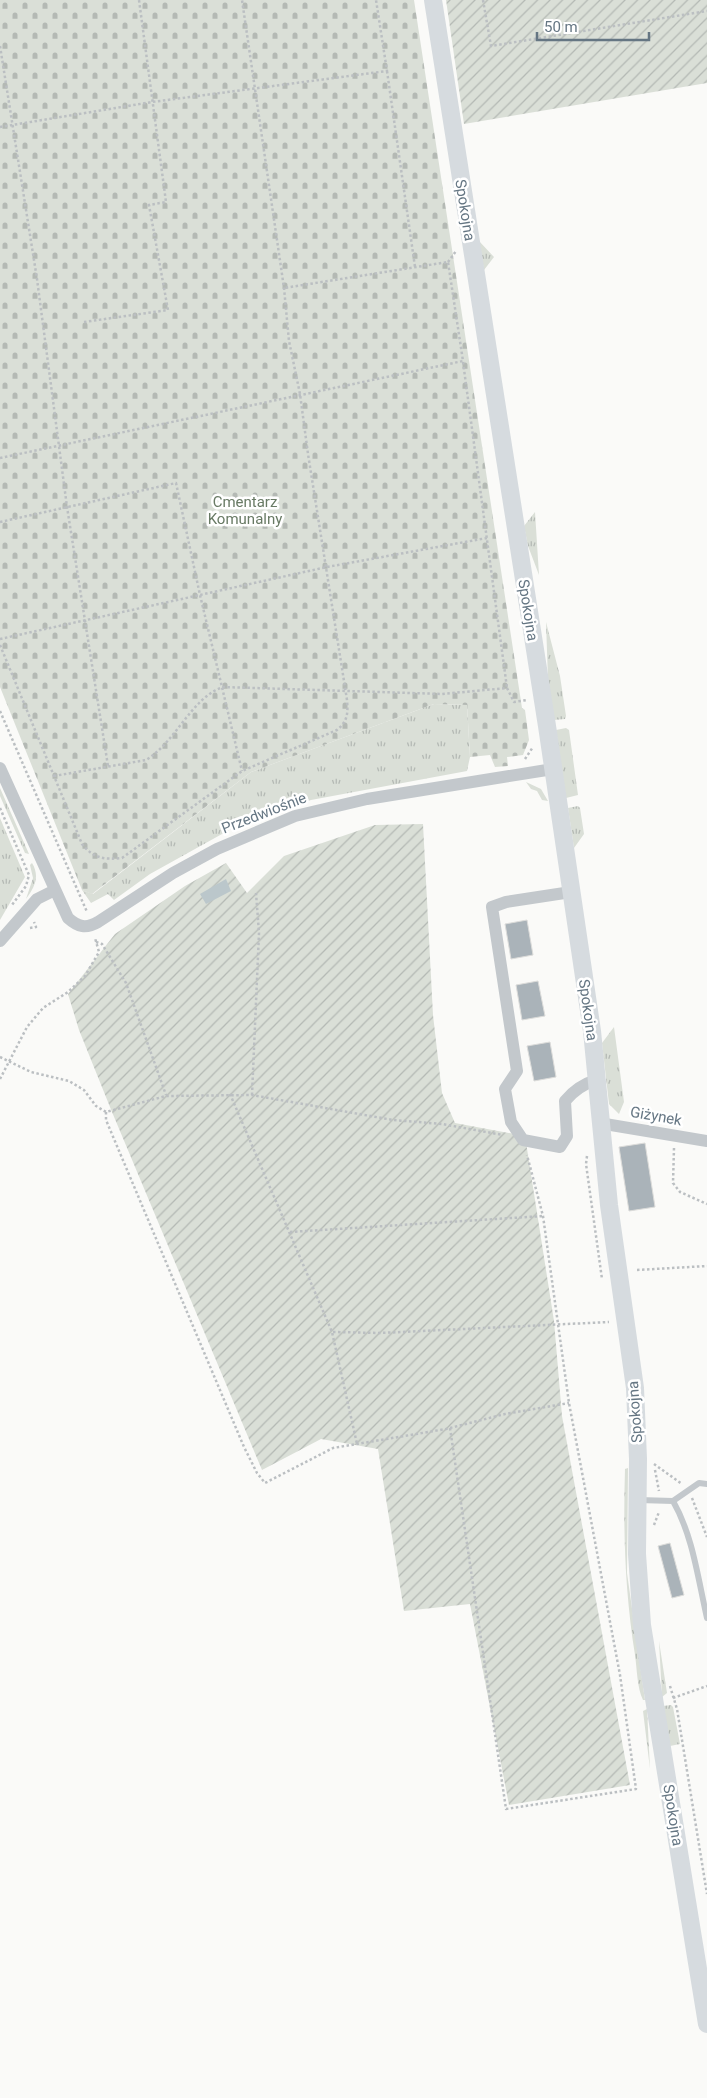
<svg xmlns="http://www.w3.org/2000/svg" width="707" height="2098" viewBox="0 0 707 2098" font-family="Roboto,sans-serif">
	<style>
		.grass { fill: url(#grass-tufts) }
		.cemetery { fill: url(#cemetery-stones) }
		.garden { fill: url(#garden-furrows) }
		.water { fill: #bbc7cb }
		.building { fill: #aab3b9; stroke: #dcdcda }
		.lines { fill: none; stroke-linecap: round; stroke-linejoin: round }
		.path { stroke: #bbbfc2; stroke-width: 2.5; stroke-dasharray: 2.5 2.5; stroke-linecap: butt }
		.lane { stroke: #c3c8cc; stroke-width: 6 }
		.street { stroke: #c3c8cc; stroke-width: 12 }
		.secondary { stroke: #d6dbdf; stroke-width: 18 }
		.labels { text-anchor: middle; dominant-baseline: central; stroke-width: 5; stroke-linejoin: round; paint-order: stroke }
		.street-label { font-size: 15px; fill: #657683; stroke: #fff }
		.park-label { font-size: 15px; fill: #687a64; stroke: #fff }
	</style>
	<defs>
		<pattern id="grass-tufts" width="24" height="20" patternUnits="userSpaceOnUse" patternTransform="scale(1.25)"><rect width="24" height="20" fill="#dadfd7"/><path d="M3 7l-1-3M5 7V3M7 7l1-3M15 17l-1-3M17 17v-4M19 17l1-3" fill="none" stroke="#b4b9b4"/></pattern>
		<pattern id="cemetery-stones" width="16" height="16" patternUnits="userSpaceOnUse" patternTransform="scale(1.25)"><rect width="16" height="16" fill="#dadfd7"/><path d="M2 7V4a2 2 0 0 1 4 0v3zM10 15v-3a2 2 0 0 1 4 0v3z" fill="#b4b9b4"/></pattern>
		<pattern id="garden-furrows" width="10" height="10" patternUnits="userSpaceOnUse" patternTransform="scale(1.25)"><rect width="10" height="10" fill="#dadfd7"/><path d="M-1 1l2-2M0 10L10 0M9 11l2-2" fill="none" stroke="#b4b9b4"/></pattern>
	</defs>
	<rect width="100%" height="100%" fill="#fafaf8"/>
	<path class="grass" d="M479 241 494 257 484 270Z
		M535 512 539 575 528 546 524 526Z
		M546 622 560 676 566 716 565 719 554 720 548 680Z
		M434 704 467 705 470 757 467 771 311 800 240 824 150 874 114 900 108 894 91 903 82 890 93 894 251 772Z
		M566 728 569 730 578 795 566 798 556 730Z
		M526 782 541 789 548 801 542 800 537 791 531 789Z
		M0 788 29 854 25 853 0 796Z
		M578 806 580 808 584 834 574 848 568 808Z
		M0 818 25 877 0 920Z
		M32 863C40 876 35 887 26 899L33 878 30 865Z
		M614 1027 624 1102 619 1114 609 1104 602 1043Z
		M628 1468 627 1573 645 1700H643C637 1688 637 1669 635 1655 625 1592 623 1532 625 1469Z
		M659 1641 667 1693 662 1697Z
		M671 1705 673 1707 680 1744 670 1746 663 1706Z
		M647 1709 650 1769 643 1711Z"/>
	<path class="cemetery" d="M0 0H414L522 708 525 710 529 740 523 755 507 757 508 766 495 767 490 755 470 757 467 705 434 704 251 772 92 894 82 890 0 687Z"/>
	<path class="garden" d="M446 0H707V83L464 124Z
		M423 824 433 1015 442 1093 455 1123 525 1136 554 1321 562 1416 630 1785 509 1805 470 1604 404 1611 378 1449 321 1439 262 1470 112 1112 79 1030 68 994 115 934 185 886 226 863 247 893 284 856 375 825Z"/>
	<path class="water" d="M226 879 231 891 206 904 200 894Z"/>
	<path class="building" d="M527 920 533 955 511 959 505 924Z
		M538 981 545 1016 522 1020 516 985Z
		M550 1042 556 1077 534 1081 527 1046Z
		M645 1143 655 1207 629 1211 619 1147Z
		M670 1543 684 1595 672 1598 658 1546Z"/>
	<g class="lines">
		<path class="path" d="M483 0 491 46 707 11
			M0 46 37 279 67 507 108 766
			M387 71 415 267
			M0 127 152 102 387 71 376 0
			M448 262 456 251
			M84 322 168 310 149 205 166 202 139 0
			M463 362 507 688
			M0 458 463 361 448 262 284 288
			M0 522 176 483 200 595 242 771
			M0 639 327 567 487 538
			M0 645 82 844C93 858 104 860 122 858L242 771 337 730C348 721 348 713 347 700L308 454 300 394 289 341 284 288 242 0
			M0 711 87 912
			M525 759 533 747
			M54 776 146 760C176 742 191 698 223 687L442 694 507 688 514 702 527 700
			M0 808 29 875 26 886 12 905
			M30 928 36 927 34 922
			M96 942 102 944 126 983 166 1095
			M0 1057 31 1072 69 1081 84 1090 96 1106 106 1112 166 1096 252 1095 393 1120 442 1124 503 1135
			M0 1079 27 1027 43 1008 68 992 85 976 99 952 95 938
			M230 1094 332 1332 357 1444
			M252 1095 259 933 256 893
			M106 1112V1120L244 1447 257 1473 265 1483 333 1448 446 1429 505 1414 569 1403
			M674 1148 673 1183 680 1192 707 1204
			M587 1156 586 1164 602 1279
			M290 1232 543 1216
			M637 1270 707 1266
			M333 1332 380 1333 609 1322
			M450 1428 506 1809 636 1789 620 1675 569 1403 543 1216 527 1155
			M654 1464 682 1484
			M655 1470 659 1491
			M692 1498 707 1537
			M654 1525 659 1512
			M670 1686 677 1709 707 1894
			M673 1698 707 1686"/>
		<path class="lane" d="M639 1500 673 1501 699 1483 707 1484
			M673 1501C693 1536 698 1579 707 1618"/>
		<path class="street" d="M0 768 68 918C78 927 86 929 98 922L173 873 217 849 295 816 367 799 553 769
			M571 892 506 902 492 907 517 1071 505 1089 511 1122 523 1140 560 1147 567 1136 565 1101C574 1090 583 1084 596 1080
			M0 941 37 899 55 890
			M599 1123 707 1141"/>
		<path class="secondary" d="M433 0 547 726 592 1031 609 1205 635 1388 638 1459 637 1554 642 1625 707 2024"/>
	</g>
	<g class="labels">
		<g class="street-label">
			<text transform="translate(465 210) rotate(81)">Spokojna</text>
			<text transform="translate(528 610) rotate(81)">Spokojna</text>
			<text transform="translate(264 813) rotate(-21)">Przedwiośnie</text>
			<text transform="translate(588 1010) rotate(82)">Spokojna</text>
			<text transform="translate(656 1116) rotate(10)">Giżynek</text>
			<text transform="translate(635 1412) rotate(-94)">Spokojna</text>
			<text transform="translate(673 1815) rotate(81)">Spokojna</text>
		</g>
		<g class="park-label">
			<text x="245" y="502">Cmentarz<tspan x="245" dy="17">Komunalny</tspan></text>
		</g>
	</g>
	<path d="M537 32v8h112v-8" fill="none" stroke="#657683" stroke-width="2.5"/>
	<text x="544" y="32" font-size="15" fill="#657683" stroke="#ffffff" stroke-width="4" paint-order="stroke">50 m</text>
</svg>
